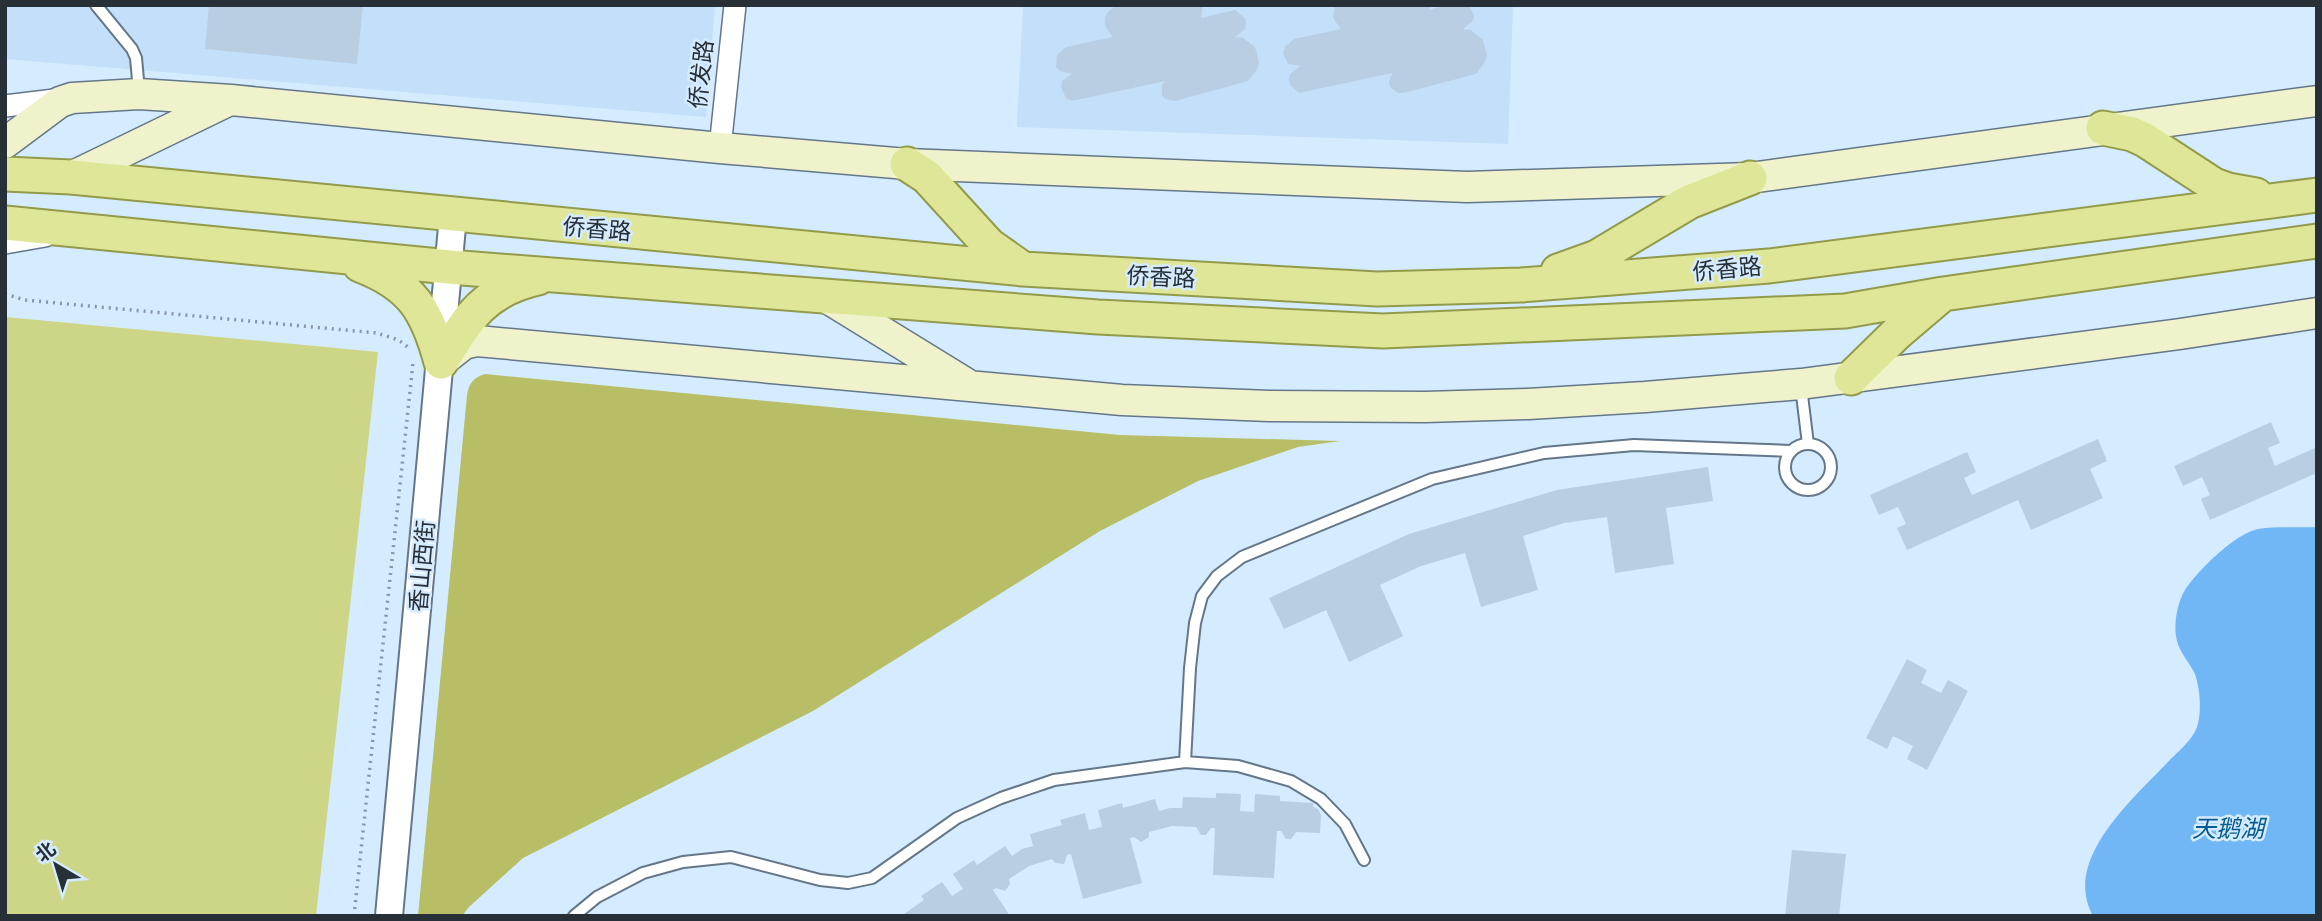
<svg xmlns="http://www.w3.org/2000/svg" width="2322" height="921" viewBox="0 0 2322 921" font-family="Montserrat,'Noto Sans SC',sans-serif">
	<style>
		.built { fill: #c3dff9 }
		.green { fill: #cdd587 }
		.forest { fill: #b7be65 }
		.water { fill: #71b7f5 }
		.building { fill: #b9cee3 }
		.lines { fill: none; stroke-linecap: round; stroke-linejoin: round }
		.service-casing { stroke: #647789; stroke-width: 14 }
		.minor-casing { stroke: #647789; stroke-width: 24 }
		.tertiary-casing { stroke: #647789; stroke-width: 30 }
		.secondary-casing { stroke: #647789; stroke-width: 33 }
		.primary-casing { stroke: #929b4a; stroke-width: 37 }
		.path { stroke: #8796a5; stroke-width: 3.5; stroke-dasharray: 2 5; stroke-linecap: butt }
		.service { stroke: #fff; stroke-width: 10 }
		.minor { stroke: #fff; stroke-width: 21 }
		.tertiary { stroke: #fff; stroke-width: 26 }
		.secondary { stroke: #f0f2cc; stroke-width: 30 }
		.primary { stroke: #e0e698; stroke-width: 33 }
		.labels { text-anchor: middle; dominant-baseline: central; stroke-width: 5; stroke-linejoin: round; paint-order: stroke }
		.street-label { font-size: 23px; fill: #272f37; stroke: #d5ebff }
		.water-label { font-size: 24px; font-style: italic; fill: #065b93; stroke: #d5ebff }
	</style>
	<rect width="100%" height="100%" fill="#d5ebff"/>
	<path class="built" d="M5 5H715L706 117 5 59Z
		M1023 5H1513L1508 144 1017 127Z"/>
	<path class="green" d="M5 317 378 352 316 916H5Z"/>
	<path class="forest" d="M485 374 1120 435 1340 441 1298 447 1198 481 1100 531 813 711 523 858 469 907 462 916H418L467 395C469 383 473 378 485 374Z"/>
	<path class="water" d="M2317 527V916H2093C2062 860 2132 800 2166 764 2176 753 2192 741 2197 727 2202 712 2200 689 2195 674 2190 663 2180 653 2177 641 2173 626 2177 603 2185 590 2197 571 2236 533 2258 529 2277 526 2298 528 2317 527Z"/>
	<path class="building" d="M209 5H363L357 64 205 49Z
		M1116 5H1203L1201 18 1235 10 1245 18 1246 23 1245 29 1235 37 1243 38 1255 47 1259 62 1257 70 1248 81 1175 101 1165 99 1162 95V85L1165 81 1072 101 1066 98 1061 87 1062 81 1072 74 1060 71 1056 67 1057 55 1066 47 1113 37 1105 26V18L1108 12Z
		M1335 5H1431L1429 10 1446 5H1469L1474 16 1473 21 1463 29 1471 30 1483 40 1487 55 1485 62 1476 74 1403 93H1398L1390 87 1389 82 1392 73 1299 93 1290 85 1289 79 1290 74 1300 66 1288 64 1283 53 1285 47 1294 39 1341 29 1333 18Z
		M2271 422 2280 443 2268 448 2275 466 2317 447V473L2210 520 2201 499 2210 495 2202 477 2183 486 2174 466Z
		M2098 439 2107 461 2090 469 2103 498 2031 530 2018 500 1907 550 1897 528 1906 524 1898 507 1879 515 1870 495 1967 452 1976 472 1964 478 1972 495Z
		M1708 467 1713 501 1666 508 1674 564 1615 573 1607 517 1564 523 1523 536 1538 590 1481 607 1465 553 1421 566 1380 585 1403 636 1349 662 1326 610 1284 629 1269 598 1409 534 1557 490Z
		M1907 659 1927 670 1921 683 1941 693 1948 680 1968 691 1927 770 1907 759 1913 746 1893 736 1887 749 1866 738Z
		M1216 793 1241 794 1240 811 1254 812 1255 794 1280 796V801L1313 803V807L1318 809 1321 815 1320 833 1296 832 1291 839H1286L1281 831H1277L1274 878 1213 875 1215 828H1211L1206 835H1201L1196 827 1172 826 1149 832V837L1141 842 1134 837 1130 838 1142 883 1083 899 1071 854 1067 855 1064 864 1055 863 1052 859 1029 866 1009 879 1010 884 1005 891 996 888 993 890 1010 916H901L924 900 921 896 942 882 952 896 963 889 953 874 974 860 977 865 1005 846 1012 856 1022 849 1033 846 1030 834 1062 825 1060 820 1085 813 1089 830 1102 827 1098 810 1122 803 1123 808 1155 799 1159 811 1170 808H1182L1183 797 1216 798Z
		M1792 850 1846 854 1839 916H1785Z"/>
	<g class="lines">
		<g class="service-casing">
			<path id="service" d="M96 5 132 49 136 58 139 91
				M1801 387 1808 444
				M1785 467a23 23 0 1 1 46 0a23 23 0 1 1-46 0Z
				M1185 762 1190 668 1195 623 1202 596 1217 576 1242 557 1432 479 1544 453 1634 445 1791 451
				M574 916 597 897 643 873 683 862 731 857 820 880 848 883 872 878 957 818 1001 798 1054 780 1185 762 1238 766 1291 781 1321 799 1345 824 1364 860"/>
		</g>
		<g class="minor-casing">
			<path id="minor" d="M5 106 63 99
				M720 148 735 5
				M5 243 45 236"/>
		</g>
		<g class="tertiary-casing">
			<path id="tertiary" d="M389 916 453 216"/>
		</g>
		<g class="secondary-casing">
			<path id="secondary" d="M5 143 60 102 72 98 139 94 231 100 720 148 907 164 1467 187 1750 178 2317 101
				M71 177 230 100
				M824 296 967 384
				M441 362 464 344 477 341 1122 400 1269 406 1425 407 1528 404 1645 397 1801 384 2180 334 2317 313"/>
		</g>
		<g class="primary-casing">
			<path id="primary" d="M2103 128 2132 134 2145 140 2214 185 2228 190 2256 195
				M907 164 927 177 989 245 1023 269
				M5 174 71 177 1023 269 1377 289 1521 285 1769 266 2317 195
				M5 223 449 267 824 296 1098 317 1383 331 1845 311 1943 294 2317 241
				M360 265C412 285 427 310 441 362
				M1558 271 1597 257 1689 202 1750 178
				M441 362C468 318 484 290 538 278
				M1851 378 1896 334 1943 294"/>
		</g>
		<path class="path" d="M5 294 25 300 377 333C388 337 402 339 409 349
			M354 916 413 363"/>
		<use href="#service" class="service"/>
		<use href="#minor" class="minor"/>
		<use href="#tertiary" class="tertiary"/>
		<use href="#secondary" class="secondary"/>
		<use href="#primary" class="primary"/>
	</g>
	<g class="labels">
		<g class="street-label">
			<text transform="translate(701 74) rotate(-84)">侨发路</text>
			<text transform="translate(597 229) rotate(5)">侨香路</text>
			<text transform="translate(1727 269) rotate(-5)">侨香路</text>
			<text transform="translate(1161 277) rotate(3)">侨香路</text>
			<text transform="translate(422 566) rotate(-85)">香山西街</text>
		</g>
		<g class="water-label">
			<text x="2228" y="828">天鹅湖</text>
		</g>
	</g>
	<rect width="2322" height="921" fill="none" stroke="#272f37" stroke-width="14"/>
	<g transform="translate(56 865) rotate(322)" stroke="#d5ebff" stroke-width="5" paint-order="stroke">
	<path d="M0-5L12 26L0 18L-12 26Z" fill="#272f37"/>
	<text y="-10" font-size="19" font-weight="bold" text-anchor="middle" fill="#272f37">北</text>
	</g>
</svg>
